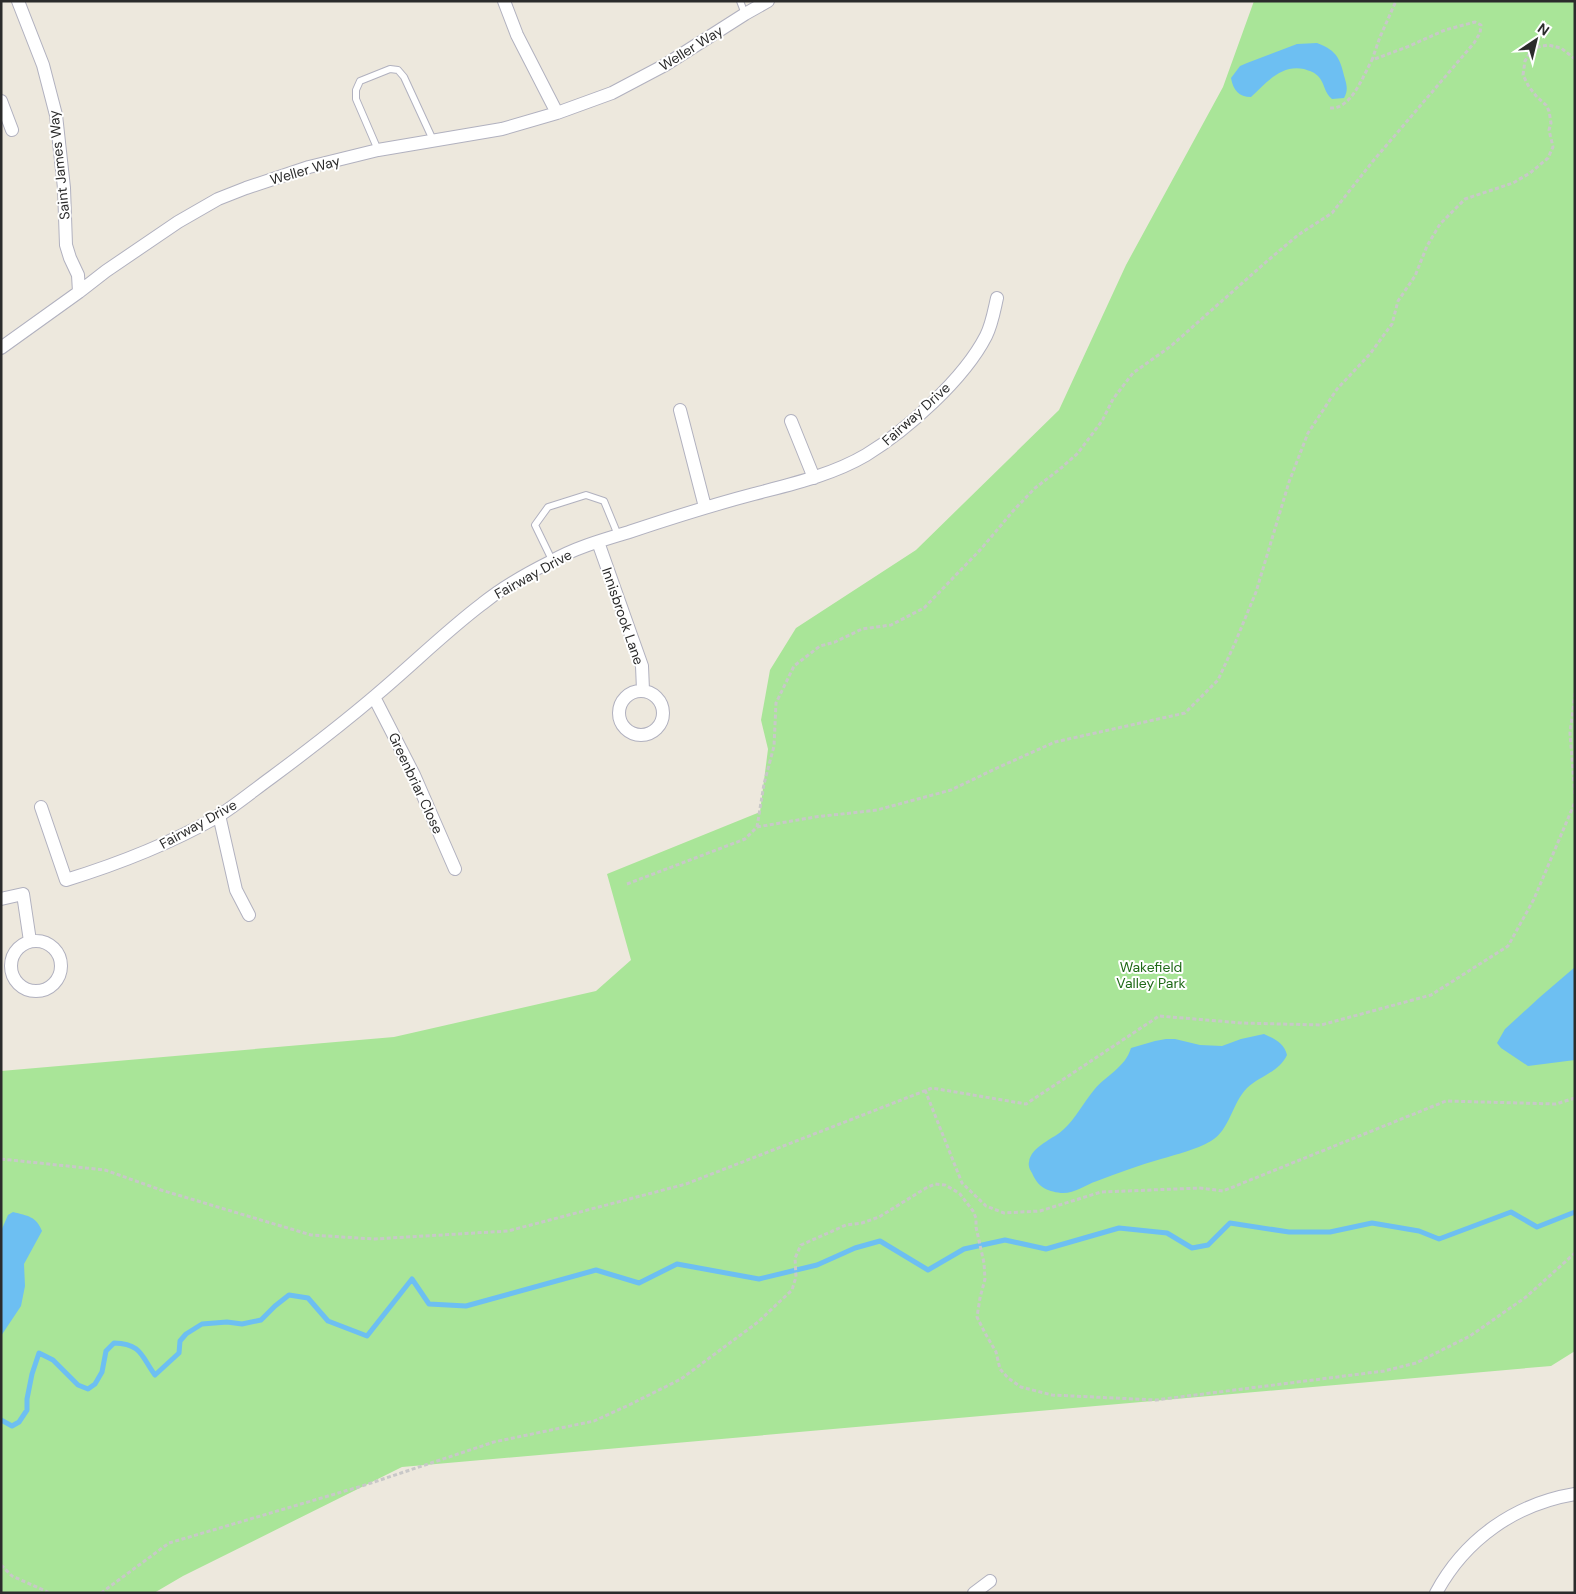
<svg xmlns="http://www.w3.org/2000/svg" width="1576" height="1594" viewBox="0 0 1576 1594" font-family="'DM Sans',sans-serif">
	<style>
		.green { fill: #a9e598 }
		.water { fill: #6dbff2 }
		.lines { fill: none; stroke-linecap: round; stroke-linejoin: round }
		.stream { stroke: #6dbff2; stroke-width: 5 }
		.service-casing { stroke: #b1b1bf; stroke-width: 8 }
		.minor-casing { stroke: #b1b1bf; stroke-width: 14 }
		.path { stroke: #c8c8c8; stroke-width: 3; stroke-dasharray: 4 2.5; stroke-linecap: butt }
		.service { stroke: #fff; stroke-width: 6 }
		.minor { stroke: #fff; stroke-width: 12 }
		.labels { text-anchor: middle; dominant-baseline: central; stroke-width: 4; stroke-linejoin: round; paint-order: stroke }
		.street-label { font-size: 14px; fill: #2b2b2b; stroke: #fff }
		.park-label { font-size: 14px; fill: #206a18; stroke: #fff }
	</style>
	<rect width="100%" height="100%" fill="#ede8dd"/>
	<path class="green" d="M1254 1H1575V1351L1551 1366 402 1467 183 1576 154 1593H1V1071L394 1037 596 991 631 960 607 874 760 812 768 749 761 720 770 670 796 628 916 550 1059 410 1126 265 1223 87Z"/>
	<path class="water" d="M1317 43C1338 51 1340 59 1345 79 1347 86 1348 91 1344 98L1332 99C1324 93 1325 83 1318 76 1314 72 1310 71 1304 69 1281 64 1266 83 1251 97 1239 97 1233 90 1231 78L1240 66 1247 63 1297 44Z
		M1575 967V1060L1528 1066 1501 1048 1497 1043 1505 1029 1540 997Z
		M1264 1034C1275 1039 1284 1043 1287 1055 1279 1072 1260 1076 1247 1088 1232 1103 1230 1130 1211 1141 1195 1150 1178 1154 1161 1159 1140 1165 1118 1173 1097 1181 1085 1185 1074 1194 1061 1193 1046 1191 1038 1187 1032 1173 1030 1170 1028 1166 1029 1162 1031 1146 1054 1139 1064 1129 1075 1119 1084 1102 1094 1090 1106 1075 1125 1068 1131 1048L1155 1041 1166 1039H1175L1200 1045 1222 1046 1241 1039Z
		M13 1212C28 1216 36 1216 42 1231L24 1264 25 1286 21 1306 1 1336V1231L8 1215Z"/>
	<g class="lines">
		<path class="stream" d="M1 1420 12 1426 19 1422 27 1410V1399L32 1374 39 1353 53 1360 78 1385 88 1389 95 1384 102 1372 106 1351 114 1343C142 1344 141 1356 155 1375L179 1353 180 1341 186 1334 202 1324 227 1322 242 1324 261 1320 275 1306 289 1295 308 1298 328 1321 367 1336 412 1279 429 1304 466 1306 596 1270 639 1283 677 1264 759 1279 817 1265 855 1248 880 1241 928 1270 964 1249 1005 1240 1046 1249 1119 1228 1167 1233 1192 1248 1208 1245 1230 1223 1289 1232H1330L1372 1223 1419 1231 1439 1239 1511 1212 1537 1227 1575 1212"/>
		<g class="service-casing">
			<path id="service" d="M740 1 745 14
				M378 150 356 99V90L360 81 390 69 398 70 404 77 433 140
				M552 560 535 525 548 507 586 495 604 501 618 535"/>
		</g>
		<g class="minor-casing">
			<path id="minor" d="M504 1 517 35 557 113
				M1 101 12 130
				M79 292 106 271 178 222 218 199 246 188 309 167 378 150 502 129 557 113 612 93 665 65 745 14 768 1
				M1 348 79 292 78 275 70 258 66 245 64 188 56 115 43 65 18 1
				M680 410 705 507
				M791 421 814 478
				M598 542 642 666 643 690
				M619 713a22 22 0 1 1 44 0a22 22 0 1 1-44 0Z
				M374 697 414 775 455 869
				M41 807 66 880C118 864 169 844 217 817 236 805 254 790 272 777 307 751 342 724 375 696 411 666 445 632 482 604 503 587 526 574 550 562 574 548 602 540 629 532 671 518 712 505 754 494 792 484 832 475 866 455 907 430 964 379 986 336 992 324 994 311 997 298
				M219 815 236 890 249 915
				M1 899 23 894 30 941
				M11 966a25 25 0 1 1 50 0a25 25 0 1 1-50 0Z
				M974 1593 990 1581
				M1436 1593C1465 1539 1515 1504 1575 1494"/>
		</g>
		<path class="path" d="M1330 108C1351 110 1363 76 1372 60
			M1575 693 1570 733 1575 797
			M757 827 815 817 877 810 951 790 997 768 1055 742 1185 713 1218 680 1235 643 1256 592 1289 482 1308 433 1337 389 1370 354 1392 324 1398 301 1415 276 1427 246 1440 224 1465 199 1513 183 1530 173 1548 158 1553 147 1549 130 1551 123 1549 111 1546 105 1537 97 1529 87 1523 75 1525 61 1531 51 1538 47 1548 45 1561 48 1575 59
			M627 884 745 839 757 827 764 784 774 746 776 703 794 666 820 646 835 642 862 629 891 625 924 608 981 549 1013 511 1035 488 1060 469 1078 453 1102 421 1113 399 1133 373 1171 346 1266 262 1298 235 1332 213 1373 161 1474 43 1480 33 1481 25 1475 22 1445 30 1407 47 1372 60 1380 37 1396 1
			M925 1090 962 1183 986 1206 1004 1213 1040 1211 1101 1192 1200 1188 1223 1191 1446 1101 1556 1104 1575 1098
			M1 1159 105 1170 161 1190 311 1235 374 1239 508 1231 686 1184 932 1088 1026 1104 1159 1016 1242 1023 1321 1025 1431 995 1508 946 1534 899 1575 802
			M1 1565 12 1576 50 1593
			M101 1593 169 1543 362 1486 494 1442 594 1421 629 1405 681 1379 758 1322 792 1290 796 1277 795 1258 801 1245 846 1225 862 1223 879 1217 926 1188 935 1184 945 1185 954 1190 960 1194 973 1211 976 1218V1227L984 1263 985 1279 980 1298 977 1317 985 1333 996 1352 1000 1369 1008 1378 1021 1387 1052 1395 1156 1400 1384 1371 1416 1363 1470 1336 1526 1297 1575 1253"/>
		<use href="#service" class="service"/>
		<use href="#minor" class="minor"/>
	</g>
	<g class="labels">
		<g class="street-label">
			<text transform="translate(691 48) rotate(-32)">Weller Way</text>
			<text transform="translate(59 165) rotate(-96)">Saint James Way</text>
			<text transform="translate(305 170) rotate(-16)">Weller Way</text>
			<text transform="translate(916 414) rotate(-42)">Fairway Drive</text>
			<text transform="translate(533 574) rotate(-29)">Fairway Drive</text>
			<text transform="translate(623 616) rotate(71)">Innisbrook Lane</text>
			<text transform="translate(416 783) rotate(65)">Greenbriar Close</text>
			<text transform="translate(198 824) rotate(-29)">Fairway Drive</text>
		</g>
		<g class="park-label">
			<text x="1151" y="967">Wakefield<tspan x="1151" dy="16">Valley Park</tspan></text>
		</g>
	</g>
	<rect width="1576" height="1594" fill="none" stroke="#2b2b2b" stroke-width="5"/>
	<g transform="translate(1536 40) rotate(35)" stroke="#ffffff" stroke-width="4" paint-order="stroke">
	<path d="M0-4L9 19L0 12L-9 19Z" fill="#2b2b2b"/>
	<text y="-8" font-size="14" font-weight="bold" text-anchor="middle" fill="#2b2b2b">N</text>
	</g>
</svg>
